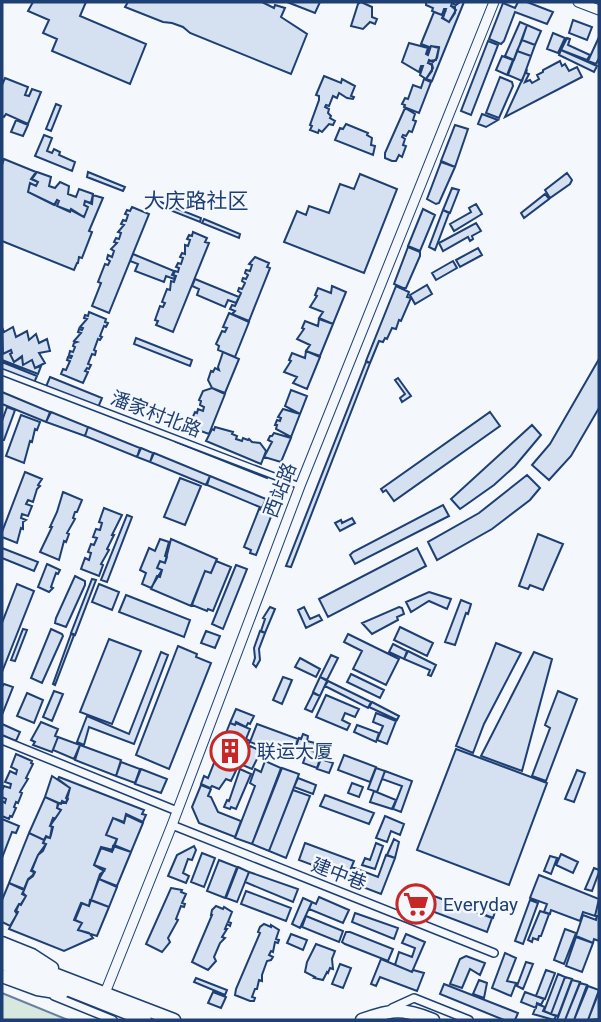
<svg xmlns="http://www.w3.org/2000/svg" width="601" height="1022" viewBox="0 0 601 1022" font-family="Roboto,'Noto Sans SC',sans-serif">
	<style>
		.green { fill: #d7e8df; stroke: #687fa3; stroke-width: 2 }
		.building { fill: #d5e0f0; stroke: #1d3f73; stroke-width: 2 }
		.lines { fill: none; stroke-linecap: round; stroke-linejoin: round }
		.pedestrian-casing { stroke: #1d3f73; stroke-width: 8 }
		.minor-casing { stroke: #1d3f73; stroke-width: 10 }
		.tertiary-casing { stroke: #1d3f73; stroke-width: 11 }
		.primary-casing { stroke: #1d3f73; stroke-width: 15 }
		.pedestrian { stroke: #f4f7fb; stroke-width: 5 }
		.minor { stroke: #f4f7fb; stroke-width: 7 }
		.tertiary { stroke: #f4f7fb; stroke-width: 9 }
		.primary { stroke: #f4f7fb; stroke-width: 12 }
		.labels { text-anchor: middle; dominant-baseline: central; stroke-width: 5; stroke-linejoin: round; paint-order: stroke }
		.street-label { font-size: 19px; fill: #1d3f73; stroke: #f4f7fb }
		.poi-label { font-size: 19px; fill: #1d3f73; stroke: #f4f7fb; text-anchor: start }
		.neighbourhood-label { font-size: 21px; fill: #1d3f73; stroke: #f4f7fb }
	</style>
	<rect width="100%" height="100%" fill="#f4f7fb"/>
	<path class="green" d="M2 993 68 1020H2Z"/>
	<path class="building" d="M33 2H86L80 16 146 44 130 84 52 51 57 39 43 33 49 20 28 11Z
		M128 2H262L274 8 275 5 285 8 281 17 307 34 291 74 190 33 183 27 172 23 163 22 125 7Z
		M287 2H320L315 13Z
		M361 2 372 7V17L377 19 375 24 370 22 363 29 351 26 358 4Z
		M426 2H459L456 5 452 3 451 6 455 7V13L449 22 443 18 446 9H444L442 15 432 11 433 8 426 5Z
		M460 2H464L432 81 426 79 433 68 432 64 428 63 429 61 436 60 439 47 431 46 428 54 429 47 421 44 434 12 442 15 446 10 442 18 449 22 456 10 451 6 452 3 456 5Z
		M518 2H527L553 12 547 24 515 12 504 41 501 44 489 39 503 3 515 8Z
		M573 20 592 27 587 40 569 33Z
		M520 22 527 25 514 60 505 56Z
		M527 25 541 31 535 45 522 40Z
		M553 33 565 38 558 53 547 49Z
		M599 37V58L596 64 588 61Z
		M567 38 570 39 568 45 590 55 587 60 561 50Z
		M522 40 535 45 531 56 517 51Z
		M488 41 498 45 471 115 461 111Z
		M409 43 428 48 426 54 428 55 431 46 439 48 437 58 433 62 429 60 428 63 432 65V71L426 79 420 75 423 66H421L419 72 402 62Z
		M561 50 597 66 594 72 559 55Z
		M517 51 531 56 522 81 508 75Z
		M502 56 513 60 507 75 496 70Z
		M560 61 562 66 565 64 569 71 577 67 582 77 505 117 527 69 526 73 529 74 525 82 530 80 532 83 539 79 537 75 543 72V70Z
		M324 76 341 83 342 79 355 86 351 96 354 97 353 99 347 98 339 93 337 98 333 96 329 106 326 105 325 107 329 109 328 113 331 116 330 118 335 121 333 125 329 124 322 132 319 130 318 133 310 130 312 126 310 125 319 100V96L316 95Z
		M500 77 512 82 513 86 499 118 486 113Z
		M5 78 28 87 25 95 29 96 32 89 41 92 28 124 6 114 4 117 2 116V85Z
		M424 79 431 82 419 113 404 107 405 105 402 104 405 98 408 99 413 85 421 88Z
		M56 104 61 106 51 131 46 129Z
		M405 108 415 114 413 120 416 121 412 132 409 131 406 136 403 135 402 137 405 139 403 145 406 146 402 157 399 155 396 161H392L385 158V153Z
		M482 114 498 120 486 127 478 124Z
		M16 120 28 125 23 136 11 132Z
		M346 124 368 133 367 135 372 138 371 145 375 146 373 155 335 140 340 128 343 129Z
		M455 125 468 129 455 167 441 161Z
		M44 135 52 138 47 151 52 153 54 149 60 152 59 155 75 162 72 171 35 156Z
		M4 159 36 172 31 179 38 182 36 186 30 183 28 192 55 205 57 200 59 201 57 206 70 212 71 210 84 217 88 207 84 205 85 201 92 204 93 195 103 198 89 231 92 232 82 258 79 257 78 263H77L74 270 2 241V165Z
		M441 162 455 167 439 203 436 204 427 199Z
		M37 172 51 177 49 186 55 188 60 182 69 186 68 194 76 197 79 189 93 194 91 203 85 201 84 205 88 207 84 217 71 209 70 211 57 206 59 201 57 200 54 205 28 192 30 183 36 186 38 182 32 179Z
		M88 172 125 187 123 191 87 177Z
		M567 173 572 180 570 184 550 198 545 190Z
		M360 174 397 189 364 273 284 242 297 211 306 215 309 206 329 213 340 184 354 189Z
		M452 188 459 190 450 213 443 210Z
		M545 194 549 199 524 218 521 213Z
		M158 201 201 218 200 222 157 205Z
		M476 204 482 214 454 231 450 224 471 212 469 208Z
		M132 207 149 214 109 313 92 306 101 283 98 282 105 264 108 265 110 261 107 259 108 255 112 257 114 251 111 249 117 243 114 242 116 238 119 239 121 233 118 232 124 225 121 224 123 220 126 221 128 215 125 214 127 210 130 211Z
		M423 209 435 215 420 251 408 246Z
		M443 210 449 213 435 250 429 247Z
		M204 219 240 234 239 238 202 223Z
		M476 223 481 231 472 236 473 239 470 241 468 237 443 251 439 243Z
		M193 232 207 238 205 242 209 243 173 332 156 325 158 321 155 320 160 306 163 307 165 303 162 302 167 289 170 290 171 281 174 282 176 276 173 275 175 271 178 272 179 268 176 267 178 263 181 264 183 258 180 257 182 253 185 254V245L188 246 190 240 187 239 189 235 192 236Z
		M408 247 420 252V256L406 288H403L394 284Z
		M478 248 482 255 460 267 456 260Z
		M133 254 174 271 172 275 175 276 174 279 166 276 164 282 135 271 138 264 130 261Z
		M255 257 269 263 267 267 270 268 249 321 232 314 235 311 230 309 232 305 235 306 241 293 238 291 239 288 242 289 245 283 242 281 243 278 246 279 248 275 245 273 246 270 250 271 252 265 249 264Z
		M453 261 457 268 436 280 432 273Z
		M195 279 239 297 236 303 228 300 225 307 197 295 199 289 192 286Z
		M427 285 432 294 415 304 410 295Z
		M332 286 346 292 333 324 319 318 323 312 310 307 317 296 315 295 318 288 331 293Z
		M396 286 409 292 407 297 411 298 401 321 399 320 396 329 392 328 387 339 385 338 383 342 379 341 370 363 366 361Z
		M89 312 106 319 105 322 108 323 106 327 104 326 100 336 102 337 100 340 98 339 94 350 96 351 95 355 92 354 88 364 91 365 89 369 87 368 85 371 88 372 83 383 61 374 63 369 66 370 70 361 67 360 68 357 71 358 72 356 69 355 70 351 73 352 75 347 73 346 74 343 77 342 74 341 81 333 78 332 79 329 82 330 83 328 80 327 87 319 84 318 85 315 88 316Z
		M229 313 249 322 235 357 218 350 219 346 216 344 222 331 225 332 227 328 223 327Z
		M319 319 333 324 320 356 306 351 310 345 297 339 304 329 302 328 305 321 318 326Z
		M2 327 4 332 13 327 16 337 27 331 29 340 36 334 39 343 47 339 50 351 39 353 45 363 35 368 32 360 23 365 22 356 14 362 10 354 12 353 11 350 3 354Z
		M136 338 192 360 190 366 134 344Z
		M11 350 12 353 10 354 14 362 22 357 23 365 32 360 35 368 41 366 38 374 2 360V352L3 354Z
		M306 351 320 357 307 389 293 383 297 377 284 372 291 361 289 360 292 353 305 358Z
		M223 352 239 359 225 393 212 388 208 380 211 371 213 372 215 368 219 370 218 367Z
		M599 359V408L571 456 549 480 532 465 550 444Z
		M2 362 37 376 33 385 2 372Z
		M366 362 370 363 291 567 286 566Z
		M50 377 102 398 97 410 45 389Z
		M398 378 411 396 402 402 400 398 405 394 395 380Z
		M212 388 225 394 209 434 195 429 191 421 195 412 197 413 198 409 203 411 204 407 200 405 201 401 199 400 203 391Z
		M291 390 307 396 300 414 285 406Z
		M2 392 50 412 46 422 2 404Z
		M7 407 15 410 4 440H2V421Z
		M283 409 300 414 291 437 276 429 277 425H275L277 420 280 421 281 418 278 417Z
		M51 412 88 427 85 436 46 422Z
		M490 412 500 426 394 501 386 490 383 492 381 489Z
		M21 415 40 422 37 430 35 429 32 442 30 441 24 463 6 456Z
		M532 425 541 435 515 466 494 485 460 509 451 499Z
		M88 427 140 448 137 457 85 436Z
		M215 427 233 432 232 434 237 436 236 439 242 441 243 438 248 440 249 439 252 442 260 443 266 451 261 464 206 441 212 429 214 430Z
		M274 433 291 438 281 462 264 457 272 442 268 440 270 436H272Z
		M177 439 268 476 267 478 176 442Z
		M141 448 153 453 150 462 137 457Z
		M154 453 210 476 206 485 150 462Z
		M25 472 42 479 38 485 40 486 37 489 33 502 28 500 26 504 32 506 28 516 22 514 21 518 26 520 23 522V529L21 528 17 543 2 537V532Z
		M527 475 540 488 530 500 492 529 437 560 428 542 479 513Z
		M210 476 266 499 262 508 207 485Z
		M180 478 201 486 185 525 164 517Z
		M63 492 82 500 77 512H75L73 518 75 519 67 533 69 534 66 542 64 541 59 560 40 552 52 527H50L57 512Z
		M443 505 449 516 355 564 350 555 353 552Z
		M104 508 122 515 112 535H114L107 549 109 550 101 564 103 565 99 576 81 569 85 558 89 560 91 553 88 552 91 544 94 545 97 538 93 537 96 529 100 530 102 523 99 522Z
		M259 509 272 514 256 555 250 553 251 550 244 547Z
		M127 515 132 517 107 582 101 580Z
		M352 518 355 523 340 531 335 523 341 520 342 523Z
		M538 534 563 544 543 590 530 585 528 589 519 586Z
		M160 539 169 542 165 556 167 557 165 563 160 561 157 568 162 570 151 588 142 584 146 573 140 570 149 548 155 551Z
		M171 539 217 559 211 573 205 571 191 606 151 589 157 576 160 577 162 570 157 568 160 561 165 563Z
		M2 548 38 562 34 571 2 558Z
		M417 548 426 566 328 617 319 599Z
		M216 561 231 567 213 611 208 609 207 611 192 605 205 571 211 573Z
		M47 564 60 570 58 574 56 573 51 587 53 588 49 592 38 587Z
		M236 565 247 569 223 629 212 624Z
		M75 576 85 581V585L66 627 55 623 56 618Z
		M92 579 96 580 75 635 71 633Z
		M17 584 34 591 2 672V623Z
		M99 584 119 592 112 610 92 602Z
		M429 592 451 599 447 609 429 601 411 612 406 602Z
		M126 595 190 620 184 637 119 612Z
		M461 600 471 604 468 614 466 613 455 645 445 642Z
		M270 607 275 609 265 633 261 631 265 619 263 618Z
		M304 607 310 619 319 615 322 620 306 628 298 610Z
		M399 607 402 608 404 614 397 617 398 620 372 634 362 623Z
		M400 627 433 643 427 656 394 640Z
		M23 629 27 630 15 661 11 660Z
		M51 629 62 634 63 636 42 683 31 678Z
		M206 631 220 636 215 648 201 643Z
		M260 631 265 633 259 649 260 660 256 667 253 664 255 658 254 648Z
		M71 634 74 635 55 685 53 684Z
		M348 634 399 659 386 685 353 669 362 651 344 642Z
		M109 639 141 651 112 724 80 712Z
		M496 643 521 653 484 724 473 753 456 746Z
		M393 644 407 651 404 659 389 652Z
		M178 646 197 654 196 657 211 663 169 769 136 755Z
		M408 651 436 665 431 676 428 675 430 670 404 659Z
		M161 652 168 655 134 744 89 727 84 745 77 742 87 716 129 734Z
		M534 652 552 659 522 771 481 756Z
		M331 655 338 658 327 680 320 677Z
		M300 658 320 669 316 677 295 667Z
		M351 674 384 690 380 698 347 682Z
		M283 677 292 680 282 704 273 700Z
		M320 677 327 681 320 696 313 692Z
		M328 681 371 702 368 708 325 686Z
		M4 684 13 687 2 715V687Z
		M54 691 63 694 52 721 43 717Z
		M558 691 577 699 546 781 532 776 550 728 545 725Z
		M27 693 43 700 34 723 17 716Z
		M313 693 320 696 312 712 305 709Z
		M326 695 359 709 355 717 345 713 342 720 350 724 347 730 316 717Z
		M372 702 399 716 397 720 369 707Z
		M236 709 254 716 250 724 248 723 246 727 236 722 235 725 230 723Z
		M376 713 396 721 387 744 377 740 383 726 373 722Z
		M41 722 58 729 55 736 58 737 52 752 33 745 35 742 31 740Z
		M230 723 235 725 236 723 250 729 246 739 250 741 231 781 226 779 219 789 212 786 210 788 201 784 204 776 208 778Z
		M2 724 20 732 16 741 2 735Z
		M257 724 298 739 291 757 250 742Z
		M357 725 379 733 376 742 354 732Z
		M230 734 241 739 229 767 219 763Z
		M303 734 308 736 307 741 315 743 314 748 310 747 307 753 295 749 299 738 301 739Z
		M58 737 80 745 74 759 53 750Z
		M80 745 121 760 116 776 75 760Z
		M250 746 261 751 252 769 240 764Z
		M308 749 317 753 315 757 320 759 317 768 303 763Z
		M456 749 547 783 509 885 417 850Z
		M16 754 32 761 31 763 33 764 26 778 28 779 20 792 22 793 18 803 16 802 14 807 16 808 12 817 10 816 9 819 2 816V801L5 803 6 799 2 797V790L4 786 10 788 11 784 5 782 10 771 16 774 17 770 11 767Z
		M344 755 376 767 370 782 338 770Z
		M321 759 333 763 329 773 317 769Z
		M265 761 281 768 252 844 235 838 255 786 250 783 255 769 261 772Z
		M121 762 140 769 135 783 116 776Z
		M282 768 299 774 269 851 252 844Z
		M376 768 385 771 377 792 368 789Z
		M141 769 167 779 161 793 135 784Z
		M240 769 251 774 236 809 231 807 230 809 224 807 227 800 229 801Z
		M577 770 585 773 574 802 565 799Z
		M385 771 412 781 401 812 393 809 402 786 382 779Z
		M52 776 70 788 66 803 62 801 61 804 45 797Z
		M59 777 144 810 142 814 146 815 143 822 126 814 124 822 113 818 106 835 117 839 113 850 101 847 94 865 104 871 100 874 89 906 81 903 74 920 82 923 78 930 89 933 93 938 64 951 9 929 18 912 16 911 19 904 21 905 26 896 23 893 28 880 33 876 35 872 32 870 38 855 43 851 46 844 43 843 46 837 50 838 51 835 53 827 50 826 61 810 57 808 59 803H66L68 799 66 798 70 788 58 779Z
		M298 778 316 785 313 794 294 787Z
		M352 783 363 787 359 797 348 793Z
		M201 785 211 789 208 796 211 797 218 812 241 821 235 837 199 823 192 807Z
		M293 790 310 796 286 858 269 851Z
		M374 791 396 800 392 809 370 802Z
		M325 795 374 813 369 824 320 806Z
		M45 797 58 803 57 808 61 810 55 819 53 818 50 826 52 827 50 838 46 836 44 840 29 833Z
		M126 815 143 823 131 852 114 845 117 839 106 835 113 818 124 823Z
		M385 816 404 824 400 835 391 831 387 842 376 838Z
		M2 819 19 826 16 833 12 832 2 858Z
		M29 833 44 840 43 843 46 844 38 855 31 871 34 872 33 875 28 879 24 889 9 883Z
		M394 839 399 842 395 858 387 855Z
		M305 843 354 861 347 878 299 860Z
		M376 843 383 846 375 869 362 865 365 858 370 860Z
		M113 846 131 852 117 886 99 879 105 869 94 865 101 848 112 852Z
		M194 846 196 850 192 860 188 859 183 873 189 876 186 883 168 876 177 855Z
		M202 853 215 858 204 887 191 882Z
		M561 854 578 862 573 873 556 865Z
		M386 855 395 858 381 894 347 881 352 867 378 877Z
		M550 856 557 858 551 874 544 871Z
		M219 860 237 867 225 898 207 891Z
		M238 867 249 872 237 902 226 898Z
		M594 868 599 870V872L592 891 585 889Z
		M249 872 298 889 293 902 245 882Z
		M539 875 599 899 595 916 583 912 580 921 551 910 550 914 544 912 547 904 530 898Z
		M99 879 117 887 109 907 91 900Z
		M9 883 24 890 22 894 26 896 21 904H19L15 911 17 914 10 926 2 922V900Z
		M171 888 182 890 181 892 186 894 182 903 185 904 184 907 181 906 176 919 178 920 168 938 170 942 162 952 146 944Z
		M246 891 291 908 286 921 241 904Z
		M426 893 492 918 487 932 421 907Z
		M319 897 349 910 343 923 309 909 312 902 316 904Z
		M303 898 312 902 300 928 292 924Z
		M90 900 109 907 97 936 78 930 82 923 75 920 82 903 89 906Z
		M489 900 498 903 493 918 483 914Z
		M530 900 538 903 523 944 515 941Z
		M216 906 223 909 224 907 232 912 228 922 231 923 230 926 227 924 225 929H227L222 937 225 938 220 943 214 957 216 961 208 970 192 962 212 915H211L212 910Z
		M540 911 549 914 541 936H539L538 940 533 938 532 942 528 940Z
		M355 913 398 928 394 939 352 922Z
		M583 915 596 920 597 916H599V941L594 939 593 943 576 936Z
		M306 916 343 931 339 942 302 927Z
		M264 924 271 927V925L279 930 276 939 279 940 278 943 275 942 273 952 271 951 269 955 273 957 271 960 267 961 262 975V981L259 980 257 989H255L252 997 255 998 254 1001H250L235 995 236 989 260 933 258 932 260 927Z
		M565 929 576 933 564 964 554 960Z
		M346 932H350L393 949 388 961 345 944 342 942Z
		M291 934 307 940 303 950 287 943Z
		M406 934 425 942 412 972 395 965 399 952 412 957 415 948 402 943Z
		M576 937 593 943 582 972 566 966Z
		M316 944 335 951 332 959 333 969 330 968 328 973 327 972 323 980 314 978 315 977 305 972 307 962Z
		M505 953 516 958 507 981 516 983 511 996 492 988Z
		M466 956 485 963 480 975 470 969 462 988 450 984 460 959Z
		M381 959 412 972 413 970 424 973 417 991 380 977 376 986 371 984Z
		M526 962 533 964 523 989 517 986Z
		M340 964 351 968 343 988 332 984Z
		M546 970 555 973 545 999 536 996Z
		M558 974 565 977 551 1014 544 1011Z
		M565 977 572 979 558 1016 551 1014Z
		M196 978 227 990 225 995 194 982Z
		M479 980 487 983 484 998 473 994Z
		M572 980 580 982 565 1020H557Z
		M580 983 587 985 574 1020H565Z
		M444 984 518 1013 515 1020H504L440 994Z
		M588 986 599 990 588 1020H574Z
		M213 992 226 997 221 1008 208 1003Z
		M525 992 544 999 541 1005 537 1003 536 1008 521 1002Z
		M599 992V1019L588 1020Z
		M537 1004 545 1007 543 1011 556 1016 554 1020 533 1014Z"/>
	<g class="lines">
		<g class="pedestrian-casing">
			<path id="pedestrian" d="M2 372 300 486"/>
		</g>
		<g class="minor-casing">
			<path id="minor" d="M2 740 177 811
				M172 825 494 953
				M54 996 113 1020
				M392 1008 414 998 469 1020"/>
		</g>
		<g class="tertiary-casing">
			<path id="tertiary" d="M578 2 599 10
				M105 993 172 825 300 486 494 2"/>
		</g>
		<g class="primary-casing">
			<path id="primary" d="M2 943 32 955 52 968
				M2 954 174 1020
				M2 963 145 1020
				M2 976 37 989 62 993
				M362 1020C392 1009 403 1008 433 1020"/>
		</g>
		<use href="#pedestrian" class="pedestrian"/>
		<use href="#minor" class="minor"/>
		<use href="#tertiary" class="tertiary"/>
		<use href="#primary" class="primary"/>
	</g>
	<defs>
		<g id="building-ring" transform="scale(2.0125)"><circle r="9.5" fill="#f4f7fb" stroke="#c62828" stroke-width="1.5"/><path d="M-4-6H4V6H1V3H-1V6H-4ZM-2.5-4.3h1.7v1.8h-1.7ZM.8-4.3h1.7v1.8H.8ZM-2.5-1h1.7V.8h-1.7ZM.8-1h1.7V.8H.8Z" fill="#c62828"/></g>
		<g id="supermarket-ring" transform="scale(2.0125)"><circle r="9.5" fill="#f4f7fb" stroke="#c62828" stroke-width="1.5"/><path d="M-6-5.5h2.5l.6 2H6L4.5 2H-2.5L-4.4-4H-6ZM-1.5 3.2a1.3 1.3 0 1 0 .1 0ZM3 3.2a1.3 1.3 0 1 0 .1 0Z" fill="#c62828"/></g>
	</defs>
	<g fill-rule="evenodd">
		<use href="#building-ring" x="230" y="751"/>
		<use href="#supermarket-ring" x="416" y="904"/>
	</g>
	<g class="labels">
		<g class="street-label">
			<text transform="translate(156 414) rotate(21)">潘家村北路</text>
			<text transform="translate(280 490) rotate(-69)">西站路</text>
			<text transform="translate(339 874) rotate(21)">建中巷</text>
		</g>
		<g class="poi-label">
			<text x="257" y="751">联运大厦</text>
			<text x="443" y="904">Everyday</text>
		</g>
		<g class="neighbourhood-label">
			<text x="196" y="201">大庆路社区</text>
		</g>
	</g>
	<rect width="601" height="1022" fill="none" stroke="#1d3f73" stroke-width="7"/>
</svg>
